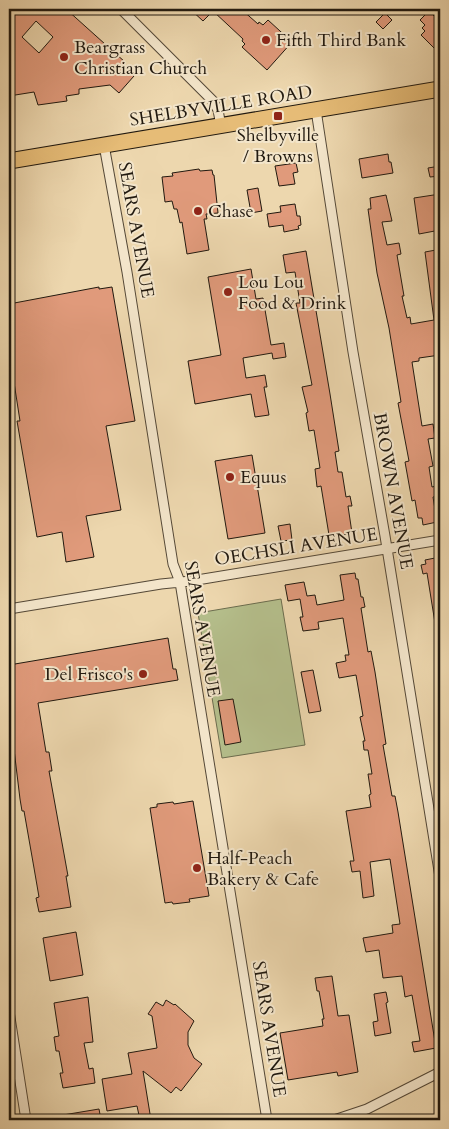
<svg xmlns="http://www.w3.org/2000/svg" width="449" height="1129" viewBox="0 0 449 1129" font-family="Cardo,serif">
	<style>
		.green { fill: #b5bf8c; stroke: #6b6c4e }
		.building { fill: #e09a7b; stroke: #21190f; fill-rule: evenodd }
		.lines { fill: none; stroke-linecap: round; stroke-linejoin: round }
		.minor-casing { stroke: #544837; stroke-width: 11 }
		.primary-casing { stroke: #21190f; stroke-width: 17 }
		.minor { stroke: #f3e5ca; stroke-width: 9 }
		.primary { stroke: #e6bc77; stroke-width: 15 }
		.rail-casing { stroke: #21190f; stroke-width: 5.5 }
		.rail { stroke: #f3e5ca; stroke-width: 4; stroke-dasharray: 11; stroke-linecap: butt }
		.poi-dot { fill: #8f2418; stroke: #f3e5ca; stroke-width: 2 }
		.labels { text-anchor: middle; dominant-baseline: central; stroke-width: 4; stroke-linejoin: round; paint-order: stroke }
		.poi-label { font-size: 18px; fill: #21190f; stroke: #f3e5ca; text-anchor: start }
		.street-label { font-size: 18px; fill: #21190f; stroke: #f3e5ca }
	</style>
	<rect width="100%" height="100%" fill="#edd7ae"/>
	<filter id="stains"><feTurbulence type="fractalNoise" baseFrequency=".004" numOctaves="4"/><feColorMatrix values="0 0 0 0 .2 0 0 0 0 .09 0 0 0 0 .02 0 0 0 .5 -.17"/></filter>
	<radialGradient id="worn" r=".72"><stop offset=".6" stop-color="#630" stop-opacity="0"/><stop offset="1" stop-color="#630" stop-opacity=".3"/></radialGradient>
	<path class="green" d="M281 599 305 745 222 758 198 613Z"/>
	<path class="building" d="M9 9H66L125 62 122 65 134 76 119 93 110 85 79 89V94L66 96 67 101 38 105 34 92 9 96ZM36 21 53 37 39 53 22 37Z
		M190 9H241L258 24 259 22 263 25 268 20 292 42 267 70 242 47 245 44 242 41 243 39 213 11 203 21Z
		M440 10V54L421 35 425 31 422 28 425 25 420 20 429 11 434 16Z
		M385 13 392 20 383 29 376 22Z
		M388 154 389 162H391L393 173 362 178 359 159Z
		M296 163 298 172 293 173 295 184 279 186 275 166Z
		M440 166V176L430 177 428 168Z
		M199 169 200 171 212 170 213 175H214L218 213 206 214 207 219H204L209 250 187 254 182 222 180 223 177 209H174L172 201 165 202 162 177 173 176 172 173Z
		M258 188 262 211 251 213 247 190Z
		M440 194V230L419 234 414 198Z
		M386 195 392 221 382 222 387 245 399 243 401 254 397 255 404 296H402L407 318 410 317 411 324 434 320 425 252 436 250 439 277H440V355L419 358V361L412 362 422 426 433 424 435 438 428 439 433 466 429 467 432 487 436 486 438 496 433 497 437 522 423 525 422 518H418L415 500 412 501 405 462 409 461 398 403 401 402 389 328 377 273 368 209H371L370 198Z
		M295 204 297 216H300L301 225 298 226 299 229 284 232 283 225 269 227 267 214 281 212 280 206Z
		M306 251 330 394 339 451 335 452 338 472H342L346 497 350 496 352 506H348L352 533 337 536 336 534 329 535 321 486 317 487 315 469 320 468 314 430 309 431 306 413 308 412 302 387 312 385 296 303H300L295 272 286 273 283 255Z
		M251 269 256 299 263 298 271 345 284 343 286 357 273 359 272 353 243 358 246 378 265 375 267 387H264L269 415 255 417 251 394 195 404 188 361 221 355 208 277Z
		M99 287V289L112 287 135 421 106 426 121 510 86 516 94 557 66 562 62 532 37 537 17 421H20L9 350V304Z
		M252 455 265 533 228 539 215 461Z
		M290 524 292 540 281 541 278 526Z
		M440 557V622L435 623 427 573 423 574 421 565 426 564 425 560Z
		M355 573 356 579H358L361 597H363L365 607 361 608 368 652 371 651 375 672 386 744 383 745 392 796H395L398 812 436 1048 414 1052 412 1042 420 1041 412 995 405 997 402 976 383 978 379 950 366 952 363 938 393 933 392 925 400 924 390 859 370 862 374 896 363 898 360 871 352 872 350 861H354L346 811 371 807 369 795 371 794 368 774H372L368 750H364L363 741H365L360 717 363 716 356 675 339 678 336 663 346 661 345 655H349L343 618 318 622 319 629 303 631 300 617H303L300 599 288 601 285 585 304 582 307 596 315 595 317 605 344 600 340 575Z
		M168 638 173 669H176L178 680 38 703 46 752H49L52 771H49L68 876H66L71 907 39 912 36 898 39 897 34 868 24 811H22L20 799 13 741H11L9 731V723L12 722 9 703V665Z
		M313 670 321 711 309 713 301 672Z
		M233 699 241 742 225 745 218 701Z
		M193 801 209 896 189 899 190 902 173 904 172 902 165 903 150 808 157 807V804L173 802 174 804Z
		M76 932 83 975 50 981 43 938Z
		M332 976 338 1016 349 1015 358 1072 338 1076 337 1072 288 1080 280 1033 323 1026 322 1019H324L319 991H317L315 978Z
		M386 992 388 1002 386 1003 391 1033 375 1036 373 1022 378 1021 374 994Z
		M88 997 93 1042 84 1043 89 1069 93 1068 95 1083 63 1088 60 1073H63L59 1051H56L54 1037 59 1036 54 1003Z
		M166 1000 174 1005 175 1004 194 1021 188 1032V1045L194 1058 202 1064 181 1091 176 1087 171 1093 143 1071 151 1120H140L137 1106 107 1111 102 1079 132 1074 128 1053 157 1048 152 1016 148 1014 156 1002 163 1006Z
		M99 1109 101 1120H64L63 1115Z"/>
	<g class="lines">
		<g class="minor-casing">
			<path id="minor" d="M121 9 213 101 218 110 221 126
				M316 110 353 352 385 536 440 877
				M104 145 127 272 173 564 180 582 267 1120
				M9 609 161 584 191 581 440 540
				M9 1011 26 1120
				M334 1120 367 1109 440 1072"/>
		</g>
		<g class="primary-casing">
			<path id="primary" d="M9 161 440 89"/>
		</g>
		<use href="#minor" class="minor"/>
		<use href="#primary" class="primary"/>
		<g class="rail-casing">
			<path id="rail" d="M433 1120 440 1117"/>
		</g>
		<use href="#rail" class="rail"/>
	</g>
	<g class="poi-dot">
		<circle cx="266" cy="40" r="5"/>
		<circle cx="64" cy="57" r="5"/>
		<rect x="273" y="111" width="10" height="10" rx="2.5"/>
		<circle cx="198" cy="211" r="5"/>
		<circle cx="228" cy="292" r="5"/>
		<circle cx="230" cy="477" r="5"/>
		<circle cx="143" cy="674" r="5"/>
		<circle cx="197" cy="868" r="5"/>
	</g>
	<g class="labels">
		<g class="poi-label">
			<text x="276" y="40">Fifth Third Bank</text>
			<text x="74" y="47">Beargrass<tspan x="74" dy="21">Christian Church</tspan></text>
			<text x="278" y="135" text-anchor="middle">Shelbyville<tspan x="278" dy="21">/ Browns</tspan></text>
			<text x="208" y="211">Chase</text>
			<text x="238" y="282">Lou Lou<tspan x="238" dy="21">Food &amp; Drink</tspan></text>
			<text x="240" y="477">Equus</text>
			<text x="133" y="674" text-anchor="end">Del Frisco's</text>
			<text x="207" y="858">Half-Peach<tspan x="207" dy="21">Bakery &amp; Cafe</tspan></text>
		</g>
		<g class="street-label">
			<text transform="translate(221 106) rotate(-9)">SHELBYVILLE ROAD</text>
			<text transform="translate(136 230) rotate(80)">SEARS AVENUE</text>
			<text transform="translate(393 491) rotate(80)">BROWN AVENUE</text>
			<text transform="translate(296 547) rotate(-9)">OECHSLI AVENUE</text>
			<text transform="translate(202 629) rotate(80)">SEARS AVENUE</text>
			<text transform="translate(269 1029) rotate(81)">SEARS AVENUE</text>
		</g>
	</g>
	<rect width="449" height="1129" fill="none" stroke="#edd7ae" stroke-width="30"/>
	<rect x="10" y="10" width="429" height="1109" fill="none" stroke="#21190f" stroke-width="2.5"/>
	<rect x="15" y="15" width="419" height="1099" fill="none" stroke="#21190f"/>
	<rect width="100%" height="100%" filter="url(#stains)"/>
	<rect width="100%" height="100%" fill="url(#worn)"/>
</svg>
